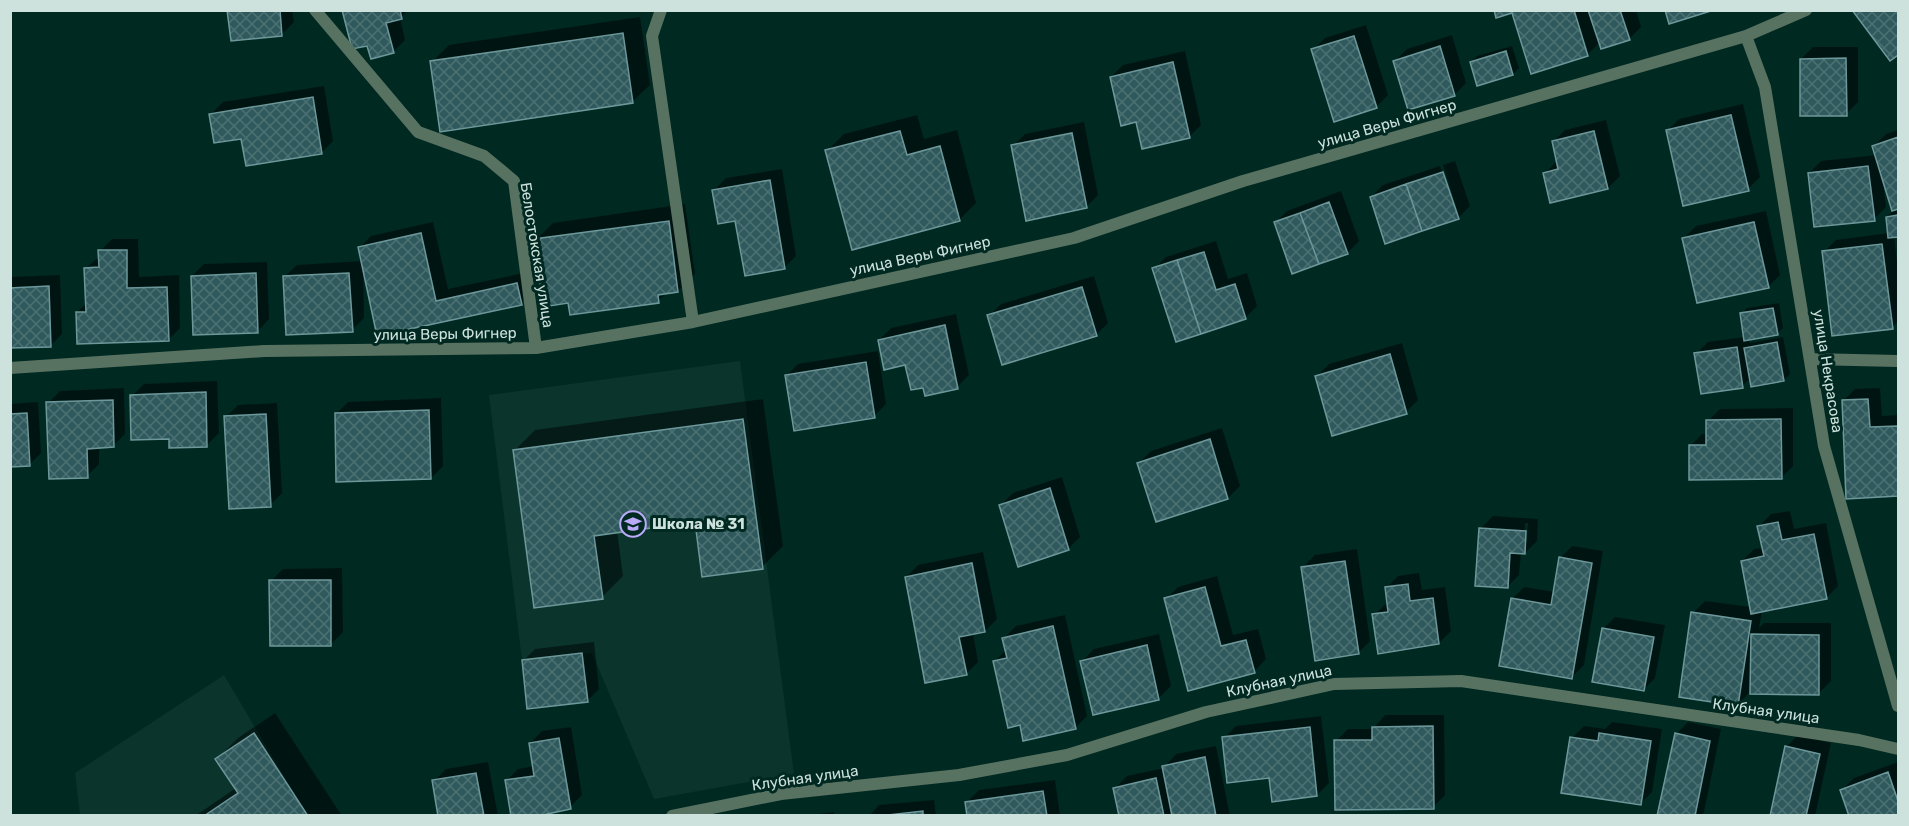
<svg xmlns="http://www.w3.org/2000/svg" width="1909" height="826" viewBox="0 0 1909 826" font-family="Rubik,sans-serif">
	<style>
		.built { fill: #0b342c }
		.shadow { fill: #0007; fill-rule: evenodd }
		.building { fill: url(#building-cross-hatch); stroke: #6d989b; stroke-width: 1.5 }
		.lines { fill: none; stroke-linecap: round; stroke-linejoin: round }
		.street { stroke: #587261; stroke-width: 12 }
		.labels { text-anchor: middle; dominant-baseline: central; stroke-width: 6; stroke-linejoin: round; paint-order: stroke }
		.street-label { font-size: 15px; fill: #cde2dc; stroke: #002922 }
		.poi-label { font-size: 15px; font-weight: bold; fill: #cde2dc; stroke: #002922; text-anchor: start }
	</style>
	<defs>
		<pattern id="building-cross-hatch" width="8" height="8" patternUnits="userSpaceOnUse" patternTransform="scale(1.5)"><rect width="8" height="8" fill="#2f595c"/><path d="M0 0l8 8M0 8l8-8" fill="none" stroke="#4c7173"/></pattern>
	</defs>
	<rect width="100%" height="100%" fill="#002922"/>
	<path class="built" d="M740 361 794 774 654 799 592 653 522 660 489 395Z
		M224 675 307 815H80L75 773Z"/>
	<path class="shadow" d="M229 10H292L294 22 282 34Z
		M344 10H409L400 18 405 40 393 52 368 44Z
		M1495 10H1636L1641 27 1629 39 1600 42 1588 54 1513 11Z
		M1854 10H1898V53L1890 59Z
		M640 17 650 85 632 102 432 62 449 45Z
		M1366 25 1388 95 1376 107 1313 50 1325 38Z
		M1452 35 1466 83 1454 95 1395 61 1407 49Z
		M1512 46 1519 68 1513 74 1471 62 1477 56Z
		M1813 47H1858V102L1846 114 1801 59Z
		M1185 51 1201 125 1189 137 1137 120 1111 77 1123 65Z
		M324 86 333 141 321 153 242 137 211 114 223 102Z
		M1743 104 1760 177 1748 189 1667 131 1679 119Z
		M917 115 924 139 957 130 976 203 959 220 827 151 844 134Z
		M1606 120 1620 176 1608 188 1545 173 1558 160 1553 142 1565 130Z
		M1084 122 1098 195 1086 207 1013 146 1025 134Z
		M1898 130V207L1893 209 1883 182 1886 207 1874 219 1809 173 1821 161 1877 155 1874 146 1886 134Z
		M1455 161 1470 206 1458 218 1371 197 1383 185 1440 166 1455 213H1458L1443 165Z
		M782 169 796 256 784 268 714 190 726 178Z
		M1341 191 1359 241 1347 253 1275 223 1287 211Z
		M685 204 695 274 678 291 668 292 658 301 569 302 536 240 553 223Z
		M1766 211 1780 275 1768 287 1684 238 1696 226Z
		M1893 211H1898V235L1894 236 1898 270V321L1892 328 1824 252 1836 240 1889 233 1887 217Z
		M433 222 448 289 529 272 533 291 521 303 378 334 363 263 364 318 352 330 284 277 297 265 362 261 359 248 371 236Z
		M112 239H138L139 277 179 275 180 328 168 340 77 312 87 303 86 268 100 256V251Z
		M1216 241 1228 279 1247 273 1257 306 1245 318 1154 269 1166 257Z
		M267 262 269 319 257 332 192 276 204 264Z
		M60 275 62 334 50 346 10 347V277Z
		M1094 276 1108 323 1096 335 989 316 1001 304Z
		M1779 303 1783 328 1777 334 1749 338 1750 343 1783 337 1790 374 1784 380 1751 378 1742 386 1696 354 1708 342 1745 337 1741 314 1747 308Z
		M956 314 969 375 957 387 924 386 906 363 879 340 891 328Z
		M1402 343 1418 400 1406 412 1317 376 1329 364Z
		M878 351 886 404 874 416 786 376 798 364Z
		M217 381 219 433 207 445 170 437 132 396 144 384Z
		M124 388 125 434 113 446 99 447V464L87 476 48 403 60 391Z
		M1880 388 1882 416 1898 415V495L1848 497 1843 401 1855 389Z
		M441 398 443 466 431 478 336 414 348 402Z
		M763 399 783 546 762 567 696 520 617 531 623 576 602 597 514 451 535 430Z
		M38 402 41 453 29 465 10 466V404Z
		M277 403 282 493 270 505 226 417 238 405Z
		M1793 408V466L1781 478 1690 446 1702 434H1708V421L1720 409Z
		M1222 428 1240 486 1228 498 1139 463 1151 451Z
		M1062 477 1080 537 1068 549 1001 505 1013 493Z
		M1790 511 1794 529 1826 523 1838 586 1826 598 1762 611 1759 628 1764 623H1831V681L1819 693 1752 690 1737 705 1693 613 1705 601 1751 607 1742 561 1754 549 1763 548 1759 526 1771 514Z
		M1493 516 1538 519 1537 541 1525 553H1521L1519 575 1507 587 1481 528ZM1525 523H1528L1527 542H1524Z
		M1572 546 1603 551 1584 665 1572 677 1512 599 1524 587 1555 592 1560 558Z
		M1357 549 1370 641 1358 653 1303 567 1315 555Z
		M983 552 997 619 985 631 973 633 978 662 966 674 906 577 918 565Z
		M342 568 343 632 331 644 271 581 283 569Z
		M1419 573 1422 590 1445 587 1451 631 1439 643 1374 615 1388 602 1386 588 1398 576Z
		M1217 576 1233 635 1258 629 1266 659 1254 672 1189 689 1166 599 1178 587Z
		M1065 615 1087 716 1075 728 1021 723 995 661 1006 650 1004 638 1016 626Z
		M1615 617 1665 625 1655 678 1643 690 1603 629Z
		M1159 634 1171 686 1159 698 1094 714 1082 661 1094 649Z
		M594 642 599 689 587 701 523 661 535 649Z
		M275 713 342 816H195L236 788 217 759 238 738Z
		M1385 715H1444L1445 795 1433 807 1336 741 1348 729H1373Z
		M1321 716 1329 783 1317 795 1270 777 1224 738 1236 726Z
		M1612 722 1662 729 1652 792 1640 804 1572 738 1584 726 1605 729Z
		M1688 722 1721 729 1704 812 1701 816H1659L1676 734Z
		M571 727 582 795 570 807 549 811 544 816H512L506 781 518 769 534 766 530 743 542 731Z
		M1798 735 1831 743 1815 816H1771L1786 747Z
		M1216 746 1230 816H1120L1115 788 1127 776 1164 768 1176 754Z
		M488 762 498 816H440L434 781 446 769Z
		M1898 762V816H1851L1842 790 1854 778Z
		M1055 780 1060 816H969L967 802 979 790Z
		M934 800 936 816H869L879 805Z
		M834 812V816H803Z"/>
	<path class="building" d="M227 10H280L282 36 231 41Z
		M342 10H400L402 19 386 23 394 53 371 59 367 46 352 49Z
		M1494 10H1574L1588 56 1531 74 1512 13 1496 18Z
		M1588 10H1620L1630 40 1601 49Z
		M1665 10H1714L1669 24Z
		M1852 10H1898V55L1890 61Z
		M623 33 633 103 440 132 430 61Z
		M1354 36 1377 108 1334 122 1311 49Z
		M1440 46 1455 96 1408 110 1393 61Z
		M1506 51 1513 75 1477 86 1470 62Z
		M1846 58 1847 116H1800V59Z
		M1173 62 1190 138 1142 149 1136 122 1121 126 1110 77Z
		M313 97 322 154 246 166 241 139 214 143 209 114Z
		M1731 115 1749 191 1683 206 1666 130Z
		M900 131 907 155 940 146 960 221 852 250 825 150Z
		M1594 131 1608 189 1550 203 1543 173 1558 169 1552 141Z
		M1072 133 1087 208 1026 221 1011 145Z
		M1898 137V209L1892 211 1872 146Z
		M1868 166 1875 221 1814 227 1808 173Z
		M1443 172 1459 219 1422 231 1406 184Z
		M770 180 785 269 745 276 735 221 718 224 712 190Z
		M1406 184 1422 231 1385 244 1370 197Z
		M1329 202 1348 254 1319 264 1300 213Z
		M1300 213 1319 264 1292 274 1274 222Z
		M1898 215V237L1888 238 1886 217Z
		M669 221 678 292 658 295 659 303 570 315 568 303 543 307 534 239Z
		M1754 222 1769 288 1697 303 1682 238Z
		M421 233 436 301 517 283 522 305 377 336 358 247Z
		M1882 244 1893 329 1832 336 1822 251Z
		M98 250H127V288L167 287 169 341 77 344 76 312H86L84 268 99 267Z
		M1204 252 1216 290 1235 284 1246 319 1201 334 1177 260Z
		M1177 260 1201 334 1176 342 1152 268Z
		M256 273 258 333 193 335 191 276Z
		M349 273 353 332 286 335 283 276Z
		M49 286 51 347 10 348V288Z
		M1082 287 1097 336 1002 365 987 315Z
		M1773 308 1778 335 1744 341 1740 313Z
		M945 325 958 389 925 396 923 388 911 390 905 365 884 370 878 340Z
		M1777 342 1784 381 1751 387 1744 348Z
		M1737 347 1743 388 1701 394 1694 353Z
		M1390 354 1407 414 1332 436 1315 376Z
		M866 362 875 418 794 431 785 375Z
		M206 392 207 447 169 448V439L131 440 130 395Z
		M1868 399 1870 427 1898 426V496L1846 499 1842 400Z
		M113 400 114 447 87 449 88 478 49 479 46 402Z
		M429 410 431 479 336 482 335 413Z
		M27 413 30 466 10 467V414Z
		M266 414 271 507 229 509 224 416Z
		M743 419 763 569 702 577 695 522 594 536 603 599 534 608 513 450Z
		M1781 419 1782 479 1689 480V445H1706V420Z
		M1210 439 1228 499 1156 522 1137 463Z
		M1050 488 1069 550 1018 567 999 505Z
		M1778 522 1782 540 1814 534 1827 599 1751 614 1741 561 1764 556 1757 526Z
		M1479 528 1526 531 1525 554 1510 553 1508 588 1475 586Z
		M1559 557 1592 563 1572 679 1499 666 1511 598 1551 605Z
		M1345 561 1359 654 1315 661 1301 567Z
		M972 563 985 632 959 637 967 675 925 683 905 577Z
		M269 580H331V646H270Z
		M1408 584 1410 601 1433 598 1439 644 1378 654 1372 614 1388 612 1385 587Z
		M1205 587 1221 646 1246 640 1255 673 1188 691 1164 598Z
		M1691 612 1751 621 1738 706 1679 697Z
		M1053 626 1076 729 1023 741 1020 725 1008 728 993 661 1007 658 1002 638Z
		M1602 628 1654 637 1644 691 1592 682Z
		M1751 634 1819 635V695L1750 694Z
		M1147 645 1159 700 1093 715 1080 661Z
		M582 653 588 702 527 709 522 660Z
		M1433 726 1434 809 1335 810 1334 740H1372V727Z
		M1310 727 1317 796 1272 802 1269 778 1227 783 1222 737Z
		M254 733 308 816H204L238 793 215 759Z
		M1599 733 1651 741 1641 805 1561 793 1570 737 1598 741Z
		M1675 733 1710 741 1695 816H1657Z
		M559 738 571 809 538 816H511L505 780 534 776 529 743Z
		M1785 746 1820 754 1806 816H1770Z
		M1205 757 1216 816H1172L1162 766Z
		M1888 772 1898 801V816H1849L1840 790Z
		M476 773 484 816H438L432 780Z
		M1156 778 1164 816H1119L1113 788Z
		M1043 791 1047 816H967L965 802Z
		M923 811V816H879Z"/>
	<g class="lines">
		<path class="street" d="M315 10 418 132 484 156 514 181 536 348
			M661 10 652 36 693 322
			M1746 36 1765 87 1824 446 1898 706
			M1811 359 1898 361
			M10 368 264 351 536 348 693 322 1074 238 1243 181 1746 36 1806 10
			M672 816 781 794 959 775 1067 755 1206 712 1334 684 1461 681 1859 740 1898 749"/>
	</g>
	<defs>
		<g id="school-ring" transform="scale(1.35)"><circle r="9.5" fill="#002922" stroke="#baaaf7" stroke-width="1.5"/><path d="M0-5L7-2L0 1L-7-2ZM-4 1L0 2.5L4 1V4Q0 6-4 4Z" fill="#baaaf7"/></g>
	</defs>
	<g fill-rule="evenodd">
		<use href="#school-ring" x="633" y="524"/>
	</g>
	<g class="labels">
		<g class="street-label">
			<text transform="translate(1387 124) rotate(-16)">улица Веры Фигнер</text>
			<text transform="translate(537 255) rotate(81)">Белостокская улица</text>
			<text transform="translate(920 256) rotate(-12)">улица Веры Фигнер</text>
			<text transform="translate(445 334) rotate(-1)">улица Веры Фигнер</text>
			<text transform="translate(1828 371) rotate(81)">улица Некрасова</text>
			<text transform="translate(1279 681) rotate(-12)">Клубная улица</text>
			<text transform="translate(1766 711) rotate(8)">Клубная улица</text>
			<text transform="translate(805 778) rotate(-8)">Клубная улица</text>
		</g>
		<g class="poi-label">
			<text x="652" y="524">Школа № 31</text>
		</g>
	</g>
	<rect width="1909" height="826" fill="none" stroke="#cde2dc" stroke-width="24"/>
</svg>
